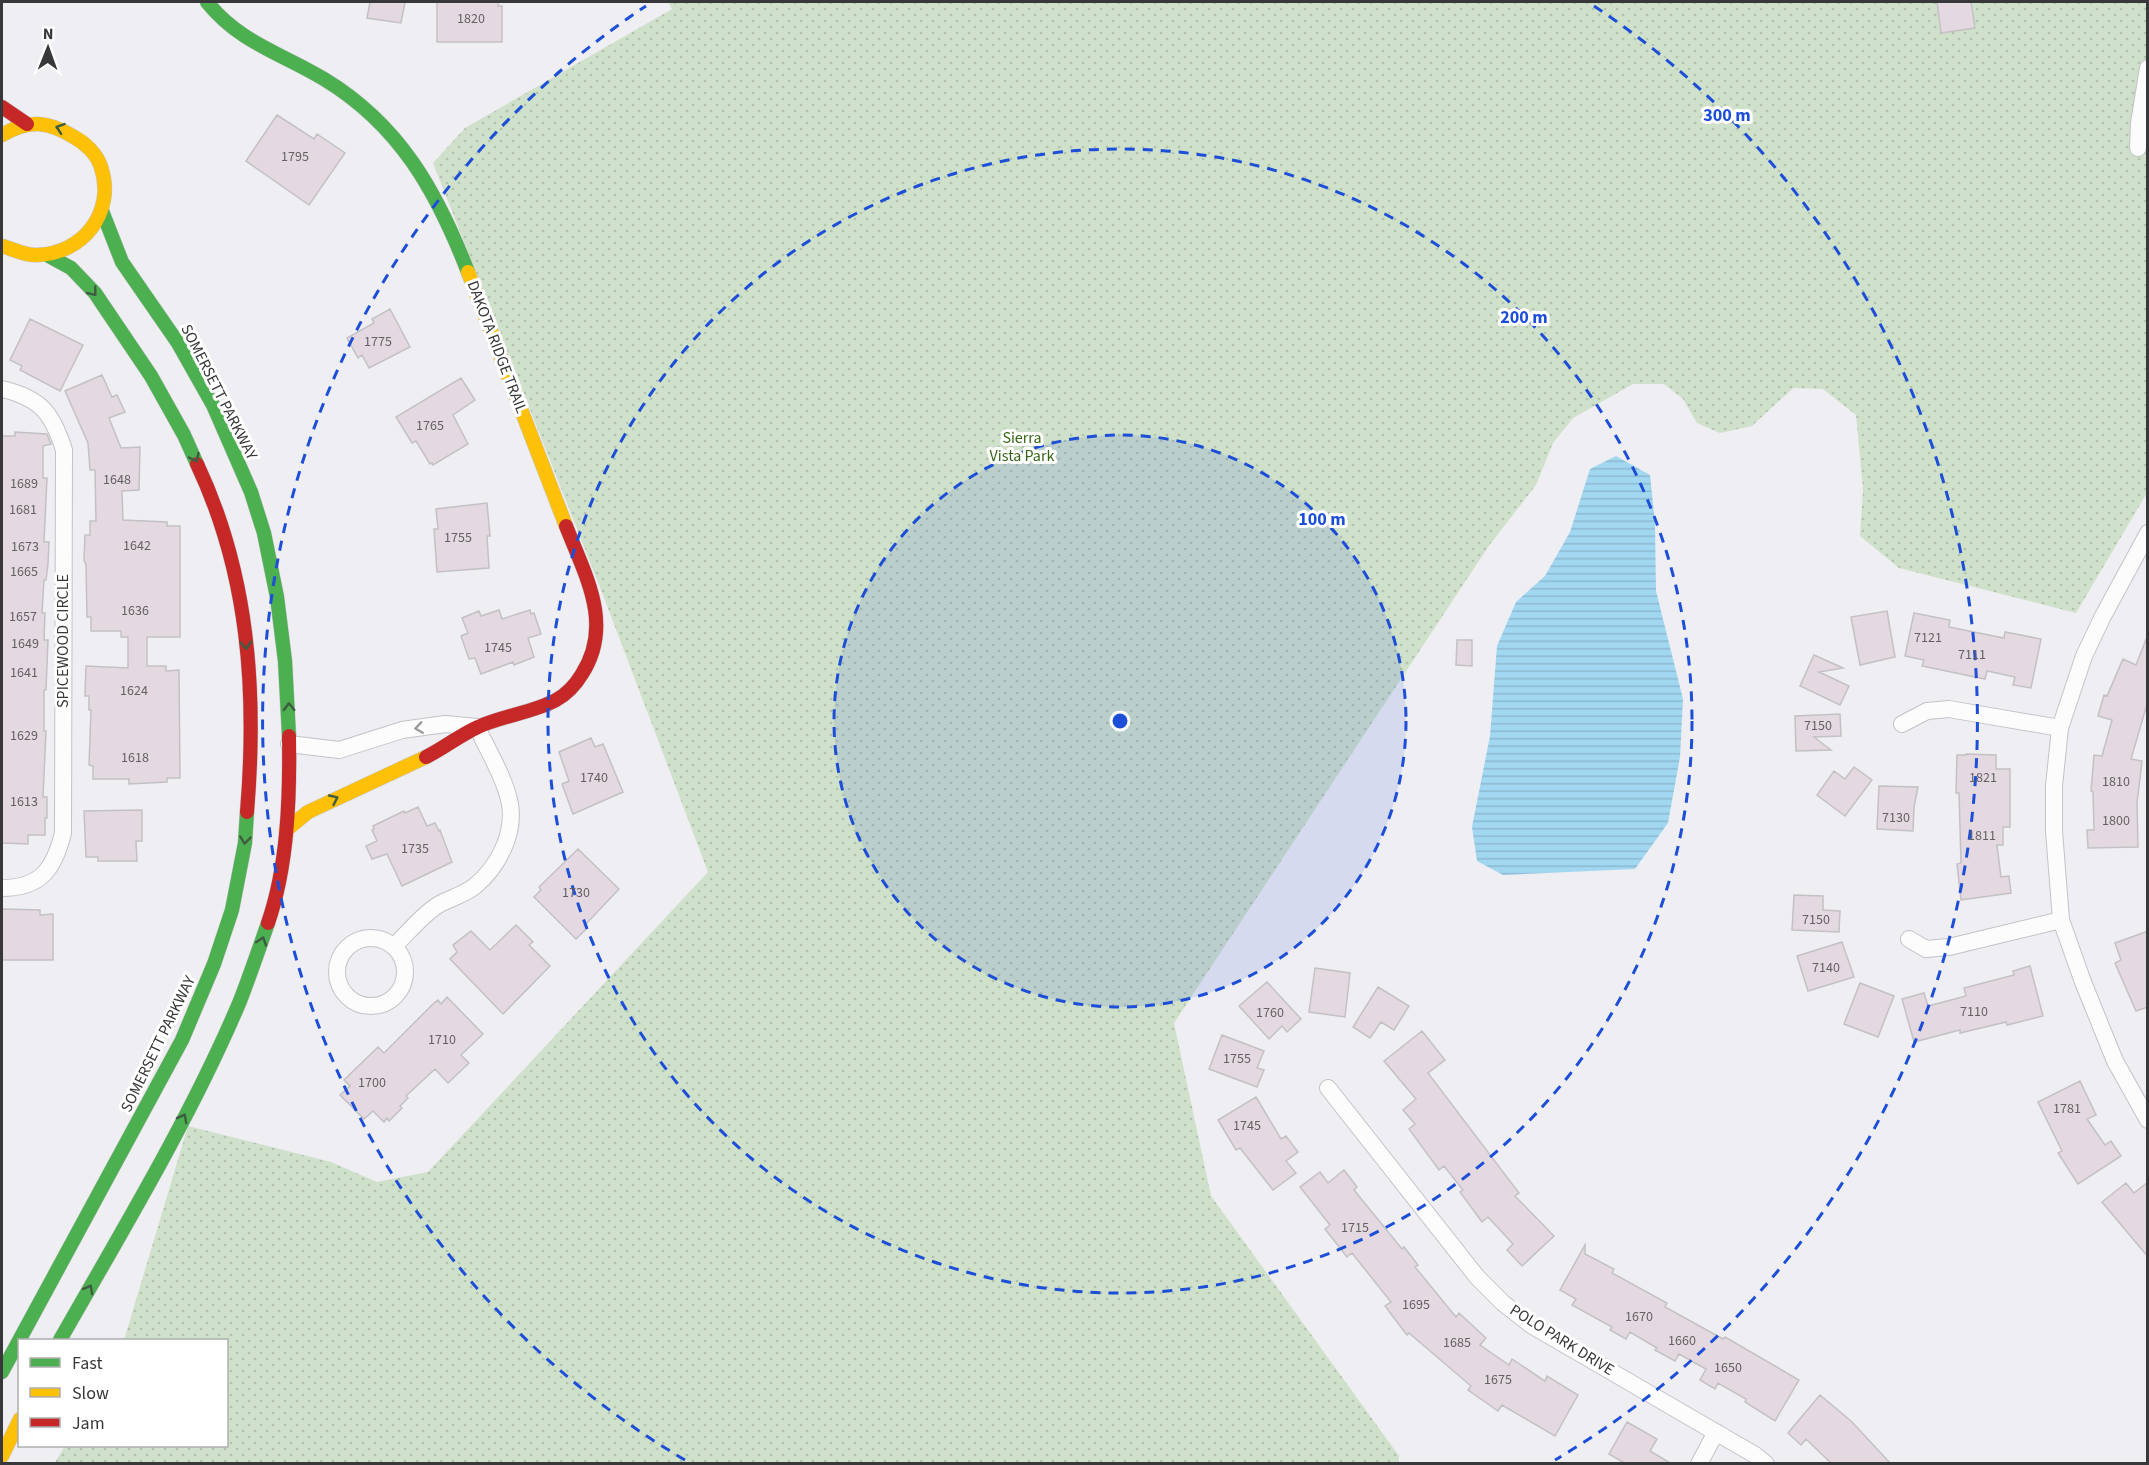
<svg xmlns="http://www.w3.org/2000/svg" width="2149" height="1465" viewBox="0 0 2149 1465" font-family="'Source Sans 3',sans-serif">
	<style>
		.grass { fill: url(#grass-dots) }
		.water { fill: url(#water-rules) }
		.building { fill: #e4d8e1; stroke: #c3c1c4; stroke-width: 1.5 }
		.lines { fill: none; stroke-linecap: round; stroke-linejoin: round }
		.street-casing { stroke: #c3c3c7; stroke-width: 18 }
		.fast-casing { stroke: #c3c3c7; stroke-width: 15 }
		.slow-casing { stroke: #c3c3c7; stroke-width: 15 }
		.jam-casing { stroke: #c3c3c7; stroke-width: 15 }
		.street { stroke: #fcfcfd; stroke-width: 16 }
		.fast { stroke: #4caf50; stroke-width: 14 }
		.slow { stroke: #ffc107; stroke-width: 14 }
		.jam { stroke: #c62828; stroke-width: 14 }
		.oneway { stroke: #3e5c41 }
		.oneway2 { stroke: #9a9a9c }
		.ring { fill: none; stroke: #1d4ed8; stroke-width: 3; stroke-dasharray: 10 8 }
		.labels { text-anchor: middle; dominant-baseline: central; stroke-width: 6; stroke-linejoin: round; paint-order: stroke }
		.number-label { font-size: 14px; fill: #646164 }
		.street-label { font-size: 16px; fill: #38383a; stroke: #fff }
		.park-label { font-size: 16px; fill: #346516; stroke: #fff }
		.centre { fill: #1d4ed8; stroke: #fff; stroke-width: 3 }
		.ring-label { font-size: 18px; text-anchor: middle; font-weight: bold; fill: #1d4ed8; stroke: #fff; stroke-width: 6; stroke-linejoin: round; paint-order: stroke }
	</style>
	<defs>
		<pattern id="grass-dots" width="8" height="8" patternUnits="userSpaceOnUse" patternTransform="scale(1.5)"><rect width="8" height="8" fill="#d0e1cb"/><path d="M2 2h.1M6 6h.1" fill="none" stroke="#b3c2af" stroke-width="1.8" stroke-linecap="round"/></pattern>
		<pattern id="water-rules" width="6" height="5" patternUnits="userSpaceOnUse" patternTransform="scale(1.5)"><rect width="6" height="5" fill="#a2d7f2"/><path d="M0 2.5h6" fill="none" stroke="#8cb9d0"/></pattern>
	</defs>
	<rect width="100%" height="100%" fill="#eeeef3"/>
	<path class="grass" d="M668 2H2147V493L2076 613 1899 568 1860 536 1863 489 1856 415 1823 389 1793 388 1752 426 1720 433 1697 423 1683 399 1664 384H1633L1573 418 1553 443 1536 485 1488 547 1174 1023 1211 1196 1399 1456V1463L54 1464 65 1446H226V1340H124L188 1126 331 1162 377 1182 428 1172 708 872 603 595 433 163 465 128 672 9Z"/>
	<path class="water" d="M1616 456 1650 475 1655 523 1656 591 1683 699 1680 757 1668 823 1635 869 1503 875 1477 861 1472 827 1490 736 1497 646 1516 602 1545 576 1570 532 1590 469Z"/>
	<path class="building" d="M370 2H405L401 23 367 18Z
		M437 2H498V6H502V42H437Z
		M1937 2H1971L1975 28 1941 33Z
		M277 115 314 139 317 134 345 153 309 205 246 161Z
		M390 309 410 347 369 368 362 355 358 358 347 338 374 323 372 319Z
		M30 319 83 345 60 391 20 370 22 366 10 360Z
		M102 375 112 397 117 395 125 412 109 418 121 448 140 447 139 490 122 491 123 520 167 522V526H180V637H147V666H166V671L179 670 180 778H167V782L129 784V779H93V766L89 765 91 710H89V696H85L86 666 128 668V637H121V631H91V617H87L86 565 84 560 85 535H90V521H96L95 470H90L88 443 65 391Z
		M461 378 475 400 453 415 468 444 433 465 432 463 430 464 416 441 412 443 396 417Z
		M15 432 47 434 51 444 43 446V478H47L44 542H49L48 564 46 580H44L42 613H45L44 640H48L46 690H44V731H46L43 797H47V818H45V835H28V844L2 843V436H15Z
		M487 503 490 536H487L489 568 437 572 434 529H438L436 509Z
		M499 610 502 619 530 610 531 614 534 613 541 634 528 638 534 657 514 665 513 662 481 674 475 658 469 659 461 636 468 633 462 618 479 611 481 616Z
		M1887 611 1895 657 1860 665 1851 617Z
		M1914 613 1950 620 1949 627 2004 638 2005 632 2041 639 2031 688 2013 685 2015 677 1987 671 1985 679 1922 666 1924 660 1905 656Z
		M2147 637 2148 701 2131 759 2142 761 2137 803 2138 847 2088 848 2087 830H2094L2093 792 2091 791 2094 755 2102 756 2112 720 2098 716 2104 695 2107 696 2123 659 2136 665Z
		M1457 640H1472V666L1456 665Z
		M1814 655 1843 668 1819 672 1849 686 1840 705 1800 686Z
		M1840 714 1841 736 1814 737 1831 750 1796 751 1795 716Z
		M591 738 595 747 603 744 623 792 573 814 562 784 569 781 559 752Z
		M1966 754 1996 755V769H2010V827H2003V845H1997L2001 877 2009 876 2011 893 1961 900 1957 864 1961 863 1959 793H1956L1957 755H1966Z
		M1854 767 1872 780 1845 816 1817 795 1834 771 1845 779Z
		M1879 786 1918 787 1914 807 1913 831 1877 829Z
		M418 807 427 826 435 823 439 831 440 830 452 862 402 886 387 854 372 859 366 846 377 841 372 830 374 829 373 826 404 811 405 813Z
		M142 810V841H136L137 861H98V857H86L84 811Z
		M578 849 619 889 584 926 587 928 576 939 534 897 541 890 539 887Z
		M1794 895 1823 896V910L1840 911 1839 932 1792 930Z
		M2 909 40 910V915L53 914V960H2Z
		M516 925 533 942 529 945 550 966 503 1014 450 959 457 952 453 945 471 931 490 950Z
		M2148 931V1007L2136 1011 2115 963 2121 960 2115 943Z
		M1842 942 1854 977 1808 991 1797 956Z
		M2030 966 2043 1016 2007 1025 2006 1022 1960 1033V1030L1914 1042 1902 999 1924 993 1928 1006 1966 996 1964 988 2014 975 2013 971Z
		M1315 968 1350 973 1345 1017 1309 1012Z
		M1267 982 1301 1019 1287 1032 1282 1026 1269 1039 1239 1006Z
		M1860 983 1894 996 1878 1037 1844 1024Z
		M1378 987 1409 1006 1394 1030 1381 1022 1370 1038 1353 1027Z
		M447 997 483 1034 461 1055 469 1063 448 1083 435 1069 406 1096 408 1098 400 1106 402 1108 389 1121 387 1118 384 1122 373 1111 364 1119 340 1095 350 1086 344 1080 378 1047 384 1053 434 1003 438 1000 441 1004Z
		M1422 1031 1445 1060 1428 1073 1519 1193 1515 1196 1554 1236 1522 1266 1507 1250 1513 1244 1488 1217 1482 1222 1460 1192 1463 1190 1444 1166 1439 1170 1409 1129 1415 1124 1403 1110 1416 1099 1384 1061Z
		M1222 1035 1264 1051 1257 1068 1264 1070 1257 1087 1209 1069Z
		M2080 1081 2096 1115 2087 1119 2105 1145 2111 1141 2121 1156 2078 1184 2058 1153 2062 1151 2038 1102Z
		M1256 1097 1281 1139 1286 1136 1298 1152 1286 1161 1296 1173 1273 1190 1240 1148 1236 1150 1218 1120Z
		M1344 1170 1357 1187 1354 1190 1402 1249 1404 1247 1418 1265 1415 1267 1456 1317 1459 1313 1486 1338 1480 1345 1509 1365 1512 1359 1545 1381 1547 1376 1578 1395 1555 1436 1502 1405 1498 1411 1468 1390 1471 1386 1409 1333 1407 1335 1385 1306 1391 1302 1352 1253 1347 1257 1325 1229 1330 1225 1300 1187 1320 1172 1328 1183Z
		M2148 1182V1257L2102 1202 2126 1183 2134 1193Z
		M1585 1245V1254L1614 1269 1612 1273 1667 1303 1665 1307 1723 1339 1725 1337 1799 1380 1775 1421 1745 1402 1746 1399 1718 1383 1715 1389 1700 1380 1706 1369 1679 1354 1675 1361 1655 1350 1657 1348 1630 1332 1626 1339 1610 1330 1612 1327 1572 1305 1576 1299 1560 1290Z
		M1820 1395 1851 1421 1891 1464H1832L1806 1439 1801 1445 1788 1433Z
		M1627 1422 1657 1439 1650 1451 1672 1464H1626L1609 1454Z"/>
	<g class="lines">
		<g class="street-casing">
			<path id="street" d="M2138 148 2139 123 2148 68
				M2 389C40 398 52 412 64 450L63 833C54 869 41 888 2 888
				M2148 533 2103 616 2084 656 2060 728 2054 786V831L2061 920 2083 982 2115 1061 2148 1120
				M1902 724 1927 711 1949 709 2060 728
				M289 744 339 750 402 730 445 724 477 727C488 751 505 778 510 804 515 834 498 867 475 886 464 895 450 898 438 905 422 915 408 933 394 946
				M337 972a34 34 0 1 1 68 0a34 34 0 1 1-68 0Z
				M1909 939 1926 949 1949 947 2061 920
				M1328 1088 1477 1277 1503 1303 1531 1325 1755 1455 1766 1464
				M1699 1464 1716 1432"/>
		</g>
		<g class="fast-casing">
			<path id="fast" d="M207 2C240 43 281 53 324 79 400 125 437 192 468 272
				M102 211 122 262 178 343 213 405 251 492 264 533 277 597 285 661 289 736
				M49 256 71 268 95 293 151 376 184 435 197 464
				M60 1340C122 1231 191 1117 240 1001 250 975 259 949 268 923
				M2 1372 182 1040 214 964 232 910 245 843 247 812"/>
		</g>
		<g class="slow-casing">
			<path id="slow" d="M2 135C29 119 48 121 74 137 85 143 97 154 101 167 116 212 83 254 37 255 26 256 13 249 2 246
				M468 272 566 526
				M286 830 308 812 426 757
				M2 1456 20 1419"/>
		</g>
		<g class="jam-casing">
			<path id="jam" d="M2 107 27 124
				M197 464C249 574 257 692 247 812
				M426 757C444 748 460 735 478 727 501 716 535 712 556 700 567 694 576 684 582 674 614 624 585 575 566 526
				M268 923C288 865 290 797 289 736"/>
		</g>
		<use href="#street" class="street"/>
		<use href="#fast" class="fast"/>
		<use href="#slow" class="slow"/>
		<use href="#jam" class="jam"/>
	</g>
	<defs><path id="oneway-chevron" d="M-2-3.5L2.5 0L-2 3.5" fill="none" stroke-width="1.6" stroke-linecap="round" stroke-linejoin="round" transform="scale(1.5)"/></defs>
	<g class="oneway">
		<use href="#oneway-chevron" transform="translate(60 128) rotate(-161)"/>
		<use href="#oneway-chevron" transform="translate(93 292) rotate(51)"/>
		<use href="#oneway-chevron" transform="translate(195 458) rotate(65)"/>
		<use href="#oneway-chevron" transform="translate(246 645) rotate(85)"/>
		<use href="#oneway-chevron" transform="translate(289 707) rotate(-91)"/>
		<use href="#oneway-chevron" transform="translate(334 799) rotate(-25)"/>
		<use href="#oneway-chevron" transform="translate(245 840) rotate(96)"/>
		<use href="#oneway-chevron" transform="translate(262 941) rotate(-72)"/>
		<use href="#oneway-chevron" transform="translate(183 1118) rotate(-62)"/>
		<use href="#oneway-chevron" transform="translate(89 1289) rotate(-61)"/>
	</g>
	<use class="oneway2" href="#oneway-chevron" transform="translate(419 728) rotate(172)"/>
	<circle cx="1120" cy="721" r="286" fill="#1d4ed8" fill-opacity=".12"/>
	<g class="ring">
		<circle cx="1120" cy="721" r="286"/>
		<circle cx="1120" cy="721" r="572"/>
		<path d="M685 1460A858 858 0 0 1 646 6M1594 6A858 858 0 0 1 1555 1460"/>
	</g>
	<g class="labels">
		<g class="number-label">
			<text x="471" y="19">1820</text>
			<text x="295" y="157">1795</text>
			<text x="378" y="342">1775</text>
			<text x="430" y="426">1765</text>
			<text x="117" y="480">1648</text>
			<text x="24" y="484">1689</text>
			<text x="23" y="510">1681</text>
			<text x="458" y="538">1755</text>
			<text x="137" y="546">1642</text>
			<text x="25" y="547">1673</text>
			<text x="24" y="572">1665</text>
			<text x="135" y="611">1636</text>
			<text x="23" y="617">1657</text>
			<text x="1928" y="638">7121</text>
			<text x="25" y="644">1649</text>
			<text x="498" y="648">1745</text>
			<text x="1972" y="655">7111</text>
			<text x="24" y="673">1641</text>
			<text x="134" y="691">1624</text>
			<text x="1818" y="726">7150</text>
			<text x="24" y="736">1629</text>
			<text x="135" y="758">1618</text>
			<text x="594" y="778">1740</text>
			<text x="1983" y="778">1821</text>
			<text x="2116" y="782">1810</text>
			<text x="24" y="802">1613</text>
			<text x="1896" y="818">7130</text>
			<text x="2116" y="821">1800</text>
			<text x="1982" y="836">1811</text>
			<text x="415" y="849">1735</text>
			<text x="576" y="893">1730</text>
			<text x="1816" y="920">7150</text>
			<text x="1826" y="968">7140</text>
			<text x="1974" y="1012">7110</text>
			<text x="1270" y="1013">1760</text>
			<text x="442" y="1040">1710</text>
			<text x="1237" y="1059">1755</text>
			<text x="372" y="1083">1700</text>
			<text x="2067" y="1109">1781</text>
			<text x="1247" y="1126">1745</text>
			<text x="1355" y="1228">1715</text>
			<text x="1416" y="1305">1695</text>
			<text x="1639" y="1317">1670</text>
			<text x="1682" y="1341">1660</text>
			<text x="1457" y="1343">1685</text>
			<text x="1728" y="1368">1650</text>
			<text x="1498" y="1380">1675</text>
		</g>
		<g class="street-label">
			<text transform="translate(497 347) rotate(69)">DAKOTA RIDGE TRAIL</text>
			<text transform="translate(219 392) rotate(63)">SOMERSETT PARKWAY</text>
			<text transform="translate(63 641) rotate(-90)">SPICEWOOD CIRCLE</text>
			<text transform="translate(158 1044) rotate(-64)">SOMERSETT PARKWAY</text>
			<text transform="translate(1562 1340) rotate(32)">POLO PARK DRIVE</text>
		</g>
		<g class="park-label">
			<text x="1022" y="438">Sierra<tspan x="1022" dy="18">Vista Park</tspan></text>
		</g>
	</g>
	<circle cx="1120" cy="721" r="9" class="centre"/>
	<g class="ring-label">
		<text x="1727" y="121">300 m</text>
		<text x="1524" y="323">200 m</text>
		<text x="1322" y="525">100 m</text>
	</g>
	<rect width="2149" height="1465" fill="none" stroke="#38383a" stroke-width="6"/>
	<rect x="18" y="1339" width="210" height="108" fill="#ffffff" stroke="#afafb0" stroke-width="1.5"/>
	<rect x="30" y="1358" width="30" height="9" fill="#4caf50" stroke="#afafb0" stroke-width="1.5"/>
	<text x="72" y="1369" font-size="18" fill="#38383a">Fast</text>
	<rect x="30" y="1388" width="30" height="9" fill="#ffc107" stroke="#afafb0" stroke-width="1.5"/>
	<text x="72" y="1399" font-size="18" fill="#38383a">Slow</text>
	<rect x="30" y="1418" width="30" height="9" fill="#c62828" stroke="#afafb0" stroke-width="1.5"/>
	<text x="72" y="1429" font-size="18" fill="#38383a">Jam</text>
	<g transform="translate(48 48) rotate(1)" stroke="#ffffff" stroke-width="4.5" paint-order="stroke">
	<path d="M0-4.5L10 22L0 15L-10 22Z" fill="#38383a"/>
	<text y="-9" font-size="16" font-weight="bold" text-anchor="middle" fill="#38383a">N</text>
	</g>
</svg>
